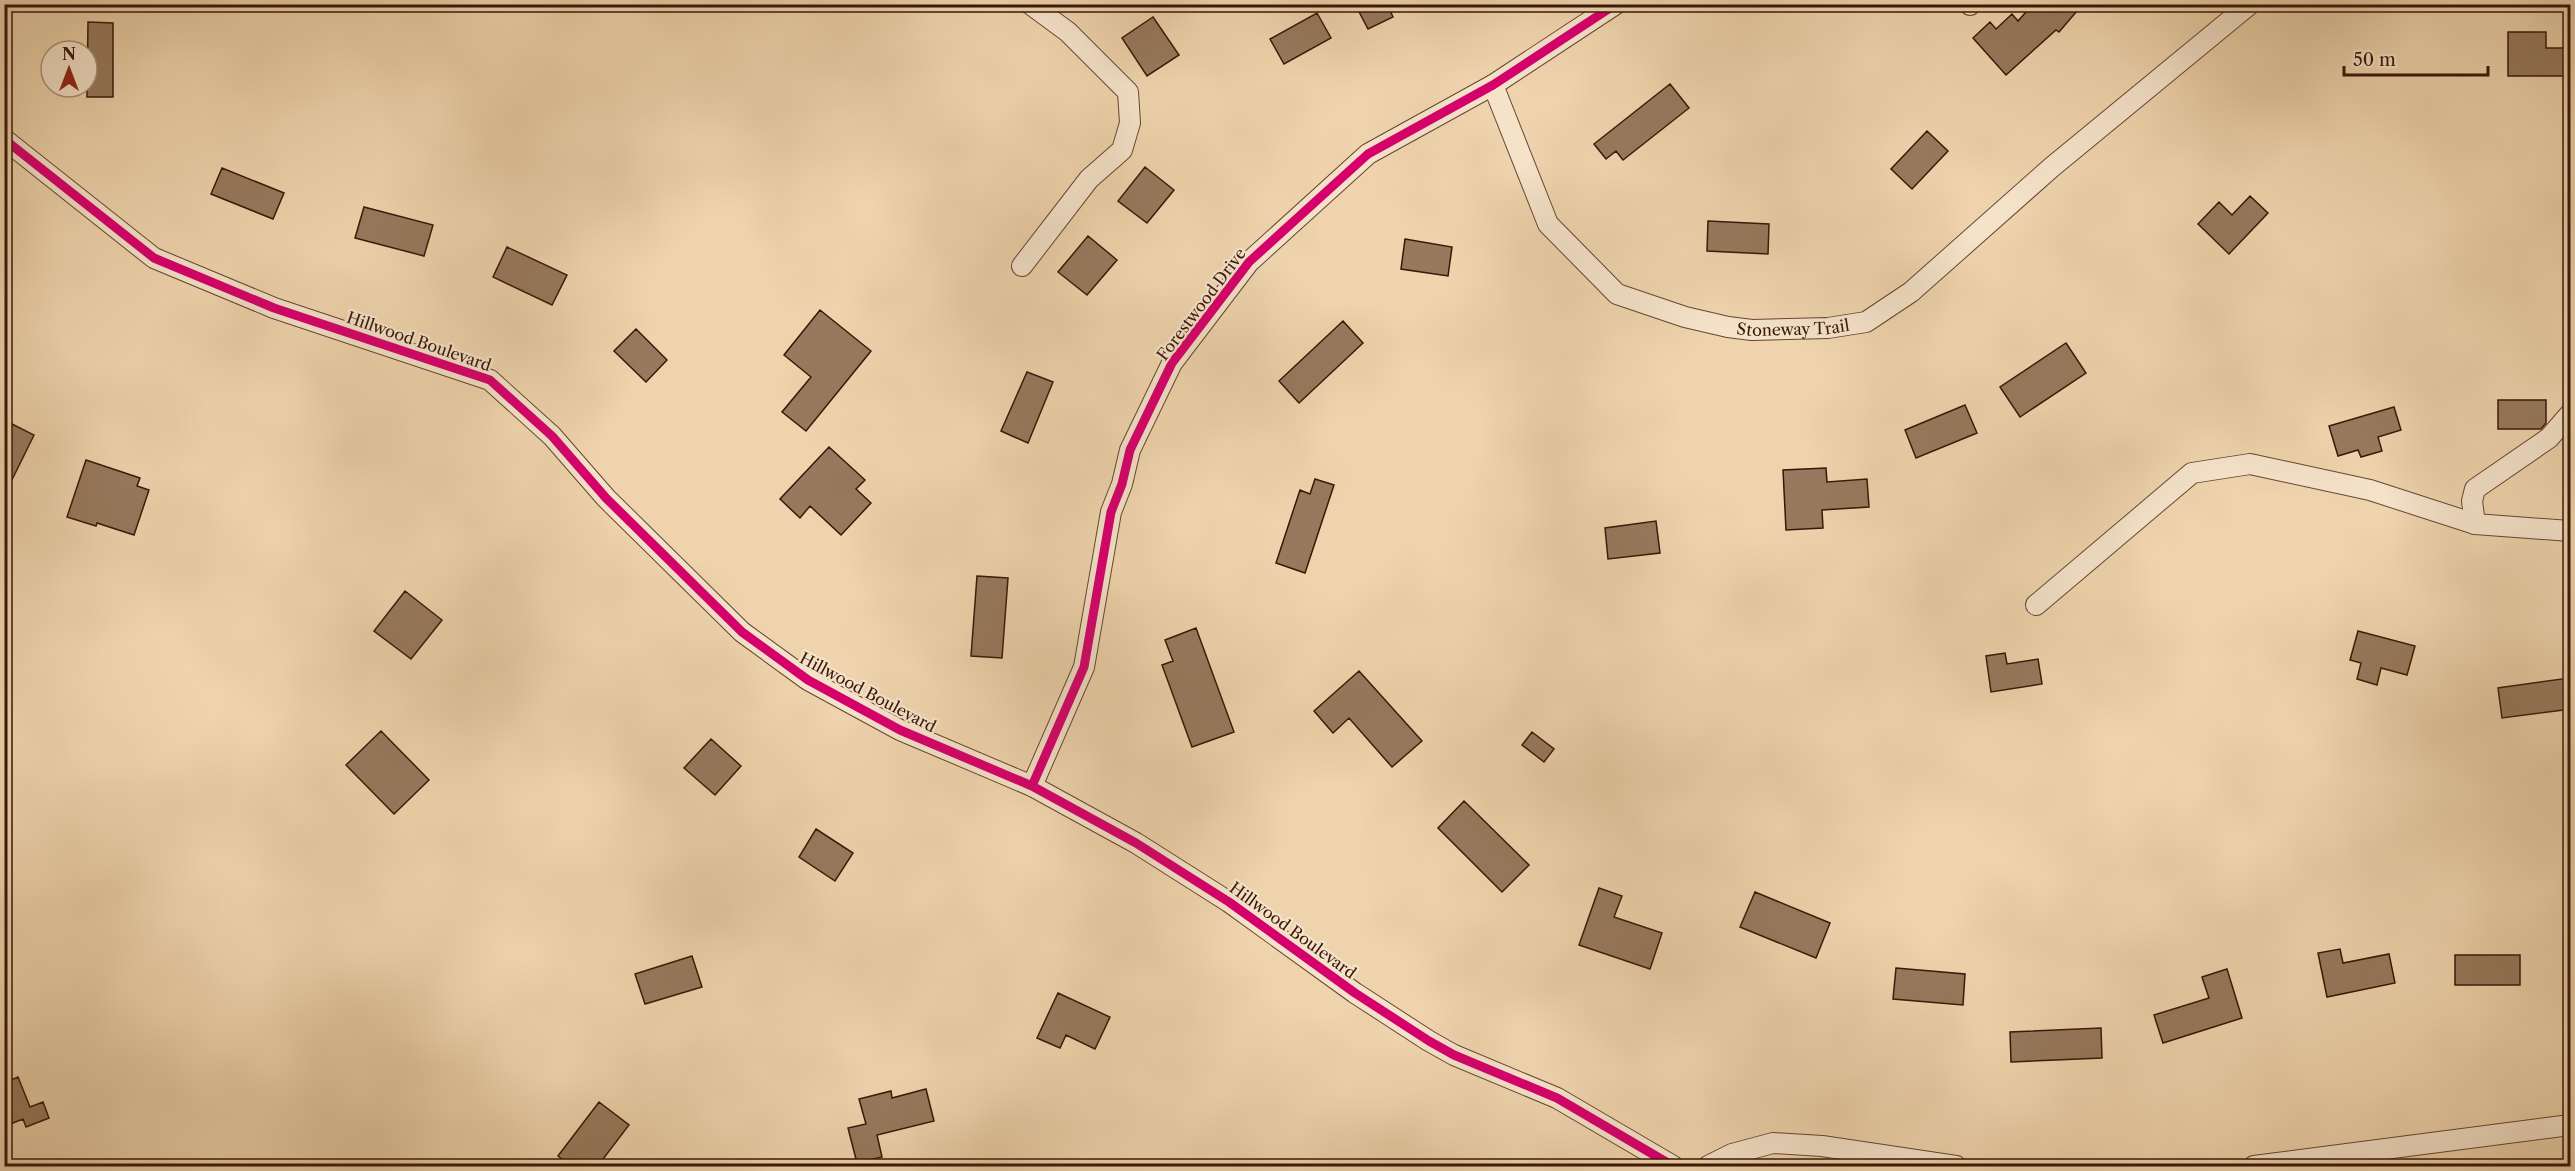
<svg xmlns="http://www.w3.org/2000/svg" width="2575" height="1171" viewBox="0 0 2575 1171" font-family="'Libre Caslon Text',serif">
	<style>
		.building { fill: #97795d; stroke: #391708; stroke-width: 1.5 }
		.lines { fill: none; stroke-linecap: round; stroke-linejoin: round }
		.minor-casing { stroke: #664631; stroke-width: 22 }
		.minor { stroke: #f4e2c9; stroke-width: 20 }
		.cycleway-casing { stroke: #f4e2c9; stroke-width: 13 }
		.cycleway { stroke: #d6006c; stroke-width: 9 }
		.labels { text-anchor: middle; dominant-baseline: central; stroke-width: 4.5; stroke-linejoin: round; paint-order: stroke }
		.street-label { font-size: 16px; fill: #391708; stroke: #f4e2c9 }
	</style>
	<rect width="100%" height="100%" fill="#eed3ac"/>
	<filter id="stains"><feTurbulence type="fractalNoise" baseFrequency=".00333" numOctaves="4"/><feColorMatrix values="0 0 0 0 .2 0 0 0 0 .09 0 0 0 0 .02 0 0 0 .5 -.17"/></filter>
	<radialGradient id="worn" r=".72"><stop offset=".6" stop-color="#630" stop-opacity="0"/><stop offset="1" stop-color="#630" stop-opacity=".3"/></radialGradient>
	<path class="building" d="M1355 4H1387L1393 17 1368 29Z
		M2033 4H2083L2059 32 2056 30 2006 75 1973 38 1990 22 1996 29 2012 14 2018 21Z
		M1317 13 1331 38 1284 64 1270 39Z
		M1153 17 1179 55 1147 76 1122 38Z
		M88 22 113 23V97H87Z
		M2508 32H2546V48H2565V76H2508Z
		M1670 84 1689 108 1623 160 1616 151 1606 159 1594 144Z
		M1927 131 1948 151 1912 189 1891 169Z
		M1145 167 1174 190 1147 223 1118 201Z
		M222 168 284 193 273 219 211 194Z
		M2250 196 2268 213 2229 254 2198 224 2219 202 2232 215Z
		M364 207 433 225 424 256 355 238Z
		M1708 221 1769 224 1768 254 1707 251Z
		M1088 236 1117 260 1087 295 1058 272Z
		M1405 239 1452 247 1448 276 1401 269Z
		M507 247 567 275 552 305 493 277Z
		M820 310 871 351 806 431 782 412 811 377 784 355Z
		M1343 321 1363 343 1299 403 1279 381Z
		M636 329 667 360 646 382 614 351Z
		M2066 343 2086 373 2020 417 2000 387Z
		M1027 372 1053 382 1028 443 1001 431Z
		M2498 400H2546V423L2541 429H2498Z
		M1965 405 1977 433 1916 458 1905 430Z
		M2394 407 2401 430 2378 437 2382 451 2361 457 2358 450 2338 456 2329 426Z
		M10 423 34 435 4 496V433Z
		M829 447 865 480 856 489 871 503 841 535 810 506 800 518 780 499Z
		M86 460 140 478 137 486 149 490 134 535 97 523 96 526 67 517Z
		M1826 468 1827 482 1867 479 1869 507 1822 510 1823 528 1786 530 1783 470Z
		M1315 479 1334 485 1305 573 1276 563 1300 490 1310 494Z
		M1656 521 1660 553 1608 559 1605 528Z
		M977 576 1008 578 1002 658 971 656Z
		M405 591 442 620 411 659 374 631Z
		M1196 628 1234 732 1192 747 1162 665 1173 661 1165 640Z
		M2358 631 2415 646 2407 675 2381 668 2377 685 2357 679 2361 663 2350 660Z
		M2005 653 2007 664 2038 659 2042 684 1991 692 1986 656Z
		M1359 671 1422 741 1392 767 1349 718 1333 733 1314 711Z
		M2569 678 2571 709 2502 718 2498 688Z
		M381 731 429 780 394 814 346 765Z
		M1532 732 1554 749 1544 762 1522 745Z
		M711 739 741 766 715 795 684 768Z
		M1464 801 1529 865 1502 892 1438 828Z
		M816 829 853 853 835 881 799 857Z
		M1599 888 1622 896 1614 917 1662 933 1650 969 1579 945Z
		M1755 892 1830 923 1816 958 1740 927Z
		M2340 949 2343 963 2389 954 2395 983 2327 997 2318 953Z
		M2455 955H2520V985H2455Z
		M692 956 702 987 645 1004 635 974Z
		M1896 968 1965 974 1963 1005 1893 999Z
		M2227 969 2242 1018 2163 1043 2154 1015 2209 998 2202 977Z
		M1058 993 1110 1017 1095 1049 1066 1035 1060 1048 1037 1038Z
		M2101 1028 2102 1058 2011 1062 2010 1032Z
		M18 1077 30 1107 43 1102 49 1118 26 1127 23 1119 8 1125 4 1115V1083Z
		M926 1089 934 1121 877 1135 882 1157 857 1163 848 1128 866 1124 859 1099 891 1091 892 1098Z
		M599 1102 629 1125 597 1167H571L558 1156Z"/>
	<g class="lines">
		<g class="minor-casing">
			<g id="minor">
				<path d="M1970 5V4"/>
				<path id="s1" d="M1493 85 1548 224 1617 294 1685 317 1728 327 1752 330 1828 328 1866 322 1911 292 2052 167 2250 4"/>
				<path d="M4 139 154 258 274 308 490 380 552 436 606 498 742 632 808 680 900 730 1032 786 1136 843 1229 902 1355 993 1429 1041 1454 1055 1557 1098 1673 1166"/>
				<path d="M1022 266 1089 179 1122 150 1130 123 1128 92 1068 32 1030 4"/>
				<path d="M2475 524 2472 501 2475 489 2549 438 2570 414"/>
				<path d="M2036 605 2192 473 2250 464 2370 490 2475 524 2570 531"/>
				<path d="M1032 786 1084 667 1111 512 1122 484 1130 450 1172 363 1249 262 1368 154 1493 85 1616 4"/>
				<path d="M1708 1166 1732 1154 1773 1143 1822 1146 1956 1166"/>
				<path d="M2254 1166 2570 1125"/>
			</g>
		</g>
		<use href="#minor" class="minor"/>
		<g class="cycleway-casing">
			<path id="cycleway" d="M4 139 154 258 274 308 490 380 552 436 606 498 742 632 808 680 900 730 1032 786 1136 843 1229 902 1355 993 1429 1041 1454 1055 1557 1098 1673 1166
				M1032 786 1084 667 1111 512 1122 484 1130 450 1172 363 1249 262 1368 154 1493 85 1616 4"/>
		</g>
		<use href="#cycleway" class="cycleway"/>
	</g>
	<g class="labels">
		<g class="street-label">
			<text transform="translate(1201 304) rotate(-53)">Forestwood Drive</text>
			<text stroke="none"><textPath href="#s1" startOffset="429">Stoneway Trail</textPath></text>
			<text transform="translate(419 341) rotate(19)">Hillwood Boulevard</text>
			<text transform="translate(868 692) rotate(28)">Hillwood Boulevard</text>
			<text transform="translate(1293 930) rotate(36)">Hillwood Boulevard</text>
		</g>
	</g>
	<rect width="2575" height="1171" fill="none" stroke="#eed3ac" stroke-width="24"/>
	<rect x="6" y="6" width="2563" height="1159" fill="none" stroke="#391708" stroke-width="3"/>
	<rect x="12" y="12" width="2551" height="1147" fill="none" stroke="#391708" stroke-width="1.5"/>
	<g transform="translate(69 69)"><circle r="28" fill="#f4e2c9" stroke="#a9917c" stroke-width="1.5"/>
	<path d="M0-4.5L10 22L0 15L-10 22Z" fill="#8f2418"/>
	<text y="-9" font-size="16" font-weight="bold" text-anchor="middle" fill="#391708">N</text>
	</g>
	<path d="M2344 66v9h144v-9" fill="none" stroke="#391708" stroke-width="3"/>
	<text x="2353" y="66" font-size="18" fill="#391708" stroke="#f4e2c9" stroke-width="4.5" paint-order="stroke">50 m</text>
	<rect width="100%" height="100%" filter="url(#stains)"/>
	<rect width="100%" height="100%" fill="url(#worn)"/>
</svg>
